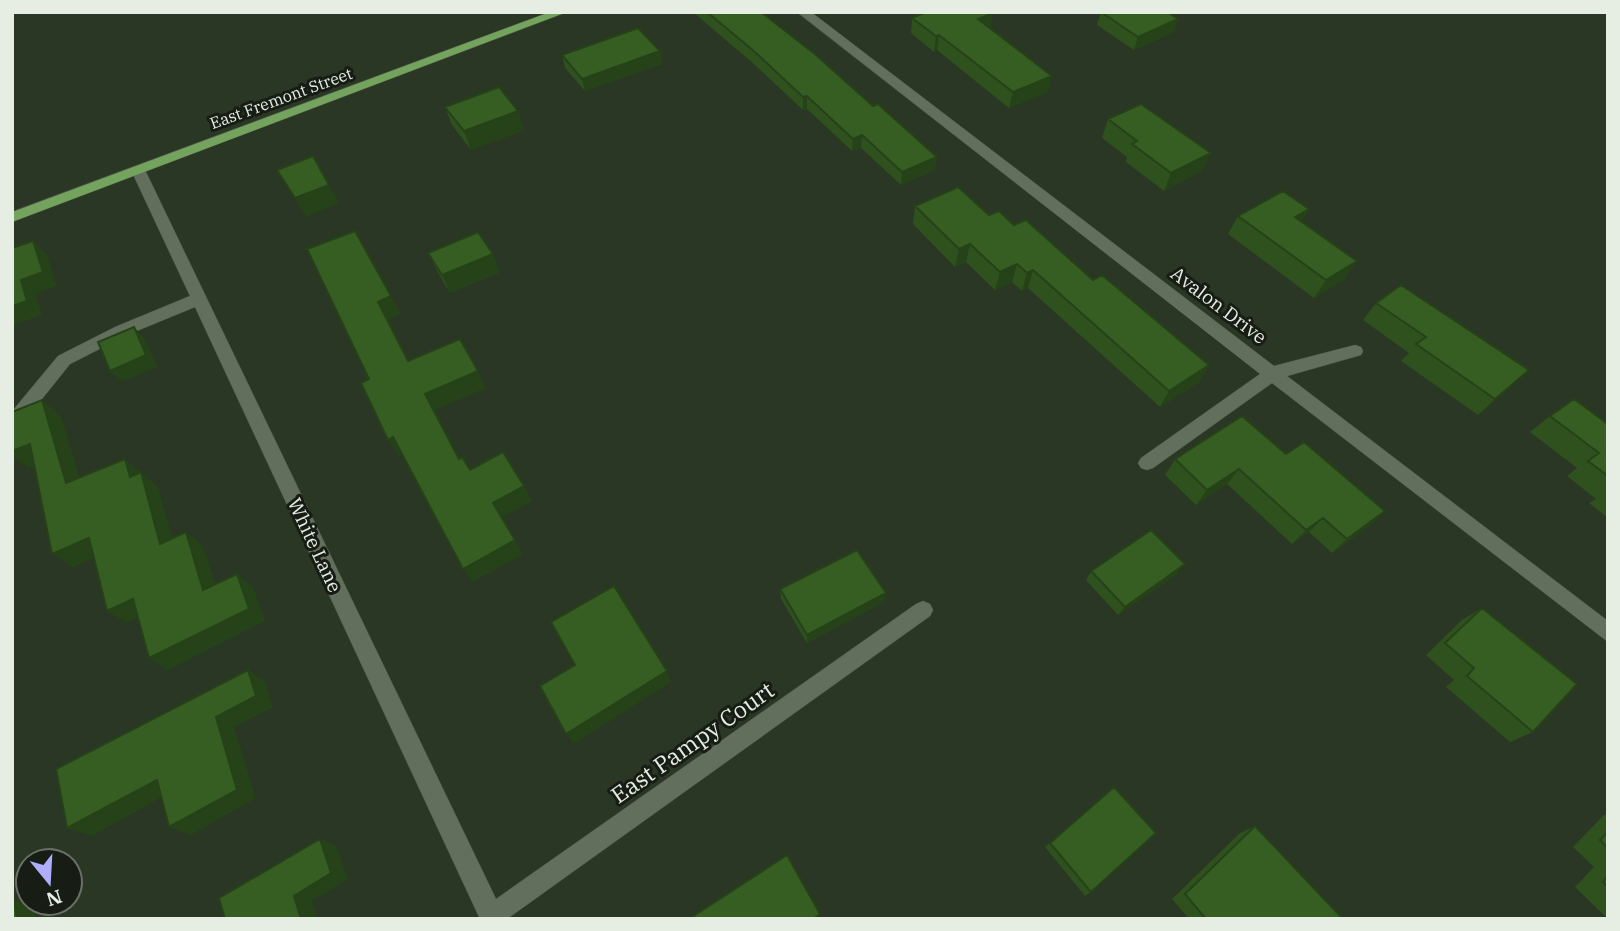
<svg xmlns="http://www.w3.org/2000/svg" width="1620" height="931" viewBox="0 0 1620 931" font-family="'IBM Plex Serif',serif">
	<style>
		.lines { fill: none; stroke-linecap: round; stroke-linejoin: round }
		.minor-casing { stroke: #4a5445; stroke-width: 1 }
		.major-casing { stroke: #4a5445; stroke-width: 1 }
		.minor { fill: #626f5c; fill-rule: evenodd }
		.major { fill: #73a35d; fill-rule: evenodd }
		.wall { fill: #2e511e }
		.shaded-wall { fill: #264218 }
		.building { fill: #365e23; stroke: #264218; stroke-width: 2 }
		.labels { text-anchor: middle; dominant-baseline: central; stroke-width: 6; stroke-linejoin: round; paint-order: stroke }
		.far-street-label { font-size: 16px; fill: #e6eee3; stroke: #171c14 }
		.street-label { font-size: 19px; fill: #e6eee3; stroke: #171c14 }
		.near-street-label { font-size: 23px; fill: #e6eee3; stroke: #171c14 }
	</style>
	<rect width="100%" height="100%" fill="#2a3725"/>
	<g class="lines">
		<g class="minor-casing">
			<path id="minor" d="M797 12H811L1274 366 1355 345 1361 347 1363 351 1361 355 1287 376 1608 621V642L1272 383 1153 468 1147 470 1141 468 1138 463 1141 458 1260 374Z
				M138 166 145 170 496 899 916 604 923 601 930 604 933 610 930 616 507 919H480L195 307 127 335 70 364 26 419 20 421 12 415 14 409 58 356 115 327 190 296 131 170Z"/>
		</g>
		<g class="major-casing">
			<path id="major" d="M550 12H567L12 222V212Z"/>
		</g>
		<use href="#minor" class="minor"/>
		<use href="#major" class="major"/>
	</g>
	<path class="wall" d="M693 12H761L935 170 901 185 861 148 852 151 807 109 803 110 755 65Z
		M917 12H992L990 29 1048 92 1009 108 937 50 934 52 911 33 912 18 920 15Z
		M1101 12 1178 19 1174 32 1134 50 1097 25Z
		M660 51 662 64 585 91 565 68 562 55Z
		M445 107 518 111 524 130 471 150 452 125Z
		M1108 119 1202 171 1164 191 1126 162 1127 157 1102 138Z
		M915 206 989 215 1014 225 1093 280 1209 365 1199 382 1160 407 1028 288 1022 291 1012 282 995 290 966 262 955 267 913 224Z
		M1238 216 1302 221 1345 279 1314 298 1228 234Z
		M428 253 493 254 500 272 450 293 437 271Z
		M1376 303 1511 387 1478 415 1401 361 1409 353 1363 320Z
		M1550 416 1608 424V518L1589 503 1596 499 1567 476 1577 468 1530 432Z
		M1286 454 1385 511 1369 526 1332 553 1309 532 1292 544 1227 484 1196 505 1165 475 1175 459Z
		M1091 571 1177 574 1118 615 1086 580Z
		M780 589 884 602 807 643 781 599Z
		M1482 608 1533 732 1510 742 1446 687 1454 680 1426 655 1462 620Z
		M1114 787 1091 892 1085 896 1045 847Z
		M1608 814V919L1575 887 1594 867 1573 847 1604 815Z
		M1255 826 1343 919H1189L1172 899 1240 833Z"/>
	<path class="shaded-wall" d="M993 13 990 29 978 19Z
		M1178 19 1174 32 1134 50 1138 37Z
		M939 35 937 50 934 52 936 36Z
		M660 51 662 64 585 91 582 79Z
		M1052 76 1048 92 1009 108 1013 92Z
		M807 96V109L803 110V97Z
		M518 111 524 130 471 150 464 131Z
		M862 135 861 148 852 151 853 139Z
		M1211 153 1202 171 1164 191 1171 173Z
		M937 157 935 170 901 185 902 172Z
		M329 185 339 203 306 217 295 198Z
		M1309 209 1298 227 1295 217Z
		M33 241 47 255 57 286 36 294 42 315 12 326V306Z
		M970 244 966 262 955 267 959 249Z
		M493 254 500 272 450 293 442 275Z
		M1357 261 1345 279 1314 298 1326 280Z
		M1017 264 1012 282 995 290 1000 272Z
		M1033 270 1028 288 1022 291 1027 273Z
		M391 296 401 314 388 319 418 378 408 361 378 302Z
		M134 327 145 339 158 367 122 382 110 371Z
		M1209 365 1199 382 1160 407 1169 391Z
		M1529 370 1511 387 1478 415 1495 399Z
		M478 371 486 388 435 410 468 474 459 459 425 394Z
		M12 379 15 392 12 393Z
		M42 400 61 416 86 498 66 483Z
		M393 437 404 453 399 456 388 440Z
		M30 444 50 459 29 468 12 456V451Z
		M125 459 158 487 178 558 160 544 130 477Z
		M1239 469 1227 484 1196 505 1207 490Z
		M524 486 532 501 502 517 493 503Z
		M1385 511 1369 526 1332 553 1347 539Z
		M1323 518 1309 532 1292 544 1306 530Z
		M186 532 203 546 221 602 203 590Z
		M89 538 109 551 73 567 52 554Z
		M515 540 523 554 473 582 463 569Z
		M1185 564 1177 574 1118 615 1125 607Z
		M237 574 253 587 265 621 168 670 149 658Z
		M886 593 884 602 807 643V635Z
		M133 599 152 611 127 623 107 611Z
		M248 670 265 681 273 707 234 727 256 798 191 835 169 827 216 717Z
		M667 671 671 682 574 744 566 734Z
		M157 780 178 788 92 836 67 828Z
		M320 839 336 846 348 879 312 901 318 919H301L294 896Z
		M14 900 33 903 36 919H17Z"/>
	<path class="building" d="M707 12H761L816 55 873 106 878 104 937 157 902 172 862 135 853 139 807 96 803 97 755 52Z
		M926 12H992L993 13 978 19 1052 76 1013 92 939 35 936 36 912 18Z
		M1101 12H1167L1178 19 1138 37Z
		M638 28 660 51 582 79 562 55Z
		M499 87 518 111 464 131 445 107Z
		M1141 104 1211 153 1171 173 1132 144 1137 141 1108 119Z
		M313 156 329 185 295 198 277 170Z
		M958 187 989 215 999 211 1014 225 1026 220 1093 280 1102 275 1209 365 1169 391 1033 270 1027 273 1017 264 1000 272 970 244 959 249 915 206Z
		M1283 191 1309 209 1295 217 1357 261 1326 280 1238 216Z
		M355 231 391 296 378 302 408 361 460 339 478 371 425 394 459 459 462 457 470 470 503 452 524 486 493 503 515 540 463 569 393 437 388 440 361 383 369 379 307 249Z
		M478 232 493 254 442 275 428 253Z
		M33 241 43 272 21 280 27 301 12 306V248Z
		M1401 285 1529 370 1495 399 1416 344 1426 337 1376 303Z
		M134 327 146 355 110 371 98 342Z
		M1574 399 1608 424V476L1588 461 1599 453 1550 416Z
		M42 400 66 483 125 459 130 477 141 472 160 544 186 532 203 590 237 574 249 609 149 658 133 599 107 611 89 538 52 554 30 444 12 451V412Z
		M1242 416 1286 454 1304 442 1385 511 1347 539 1323 518 1306 530 1239 469 1207 490 1175 459Z
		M1151 530 1185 564 1125 607 1091 571Z
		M857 550 886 593 807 635 780 589Z
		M614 586 667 671 566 734 540 686 575 665 551 622Z
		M1482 608 1577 684 1533 732 1467 676 1474 668 1445 643Z
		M248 670 256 696 216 717 237 790 169 827 157 780 67 828 56 769Z
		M1114 787 1156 833 1091 892 1050 843Z
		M1255 826 1343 919H1206L1185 894Z
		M1608 832V848L1600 840Z
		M320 839 331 873 294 896 301 919H225L219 898Z
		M787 855 820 914 813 919H689Z
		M1608 876V887L1603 882Z
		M12 900H14L17 919H12Z"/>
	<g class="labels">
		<g class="far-street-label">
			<text transform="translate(281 98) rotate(-20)">East Fremont Street</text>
		</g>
		<g class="street-label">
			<text transform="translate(1219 305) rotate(37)">Avalon Drive</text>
			<text transform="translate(315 545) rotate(65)">White Lane</text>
		</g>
		<g class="near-street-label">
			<text transform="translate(692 742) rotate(-35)">East Pampy Court</text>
		</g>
	</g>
	<rect width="1620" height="931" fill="none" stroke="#e6eee3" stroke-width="28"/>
	<g transform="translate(49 882) rotate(162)"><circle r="33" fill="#171c14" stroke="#6a7067" stroke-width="2"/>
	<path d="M0-5L12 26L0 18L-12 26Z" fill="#b0aefa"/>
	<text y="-10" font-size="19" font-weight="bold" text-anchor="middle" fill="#e6eee3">N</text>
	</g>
</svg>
